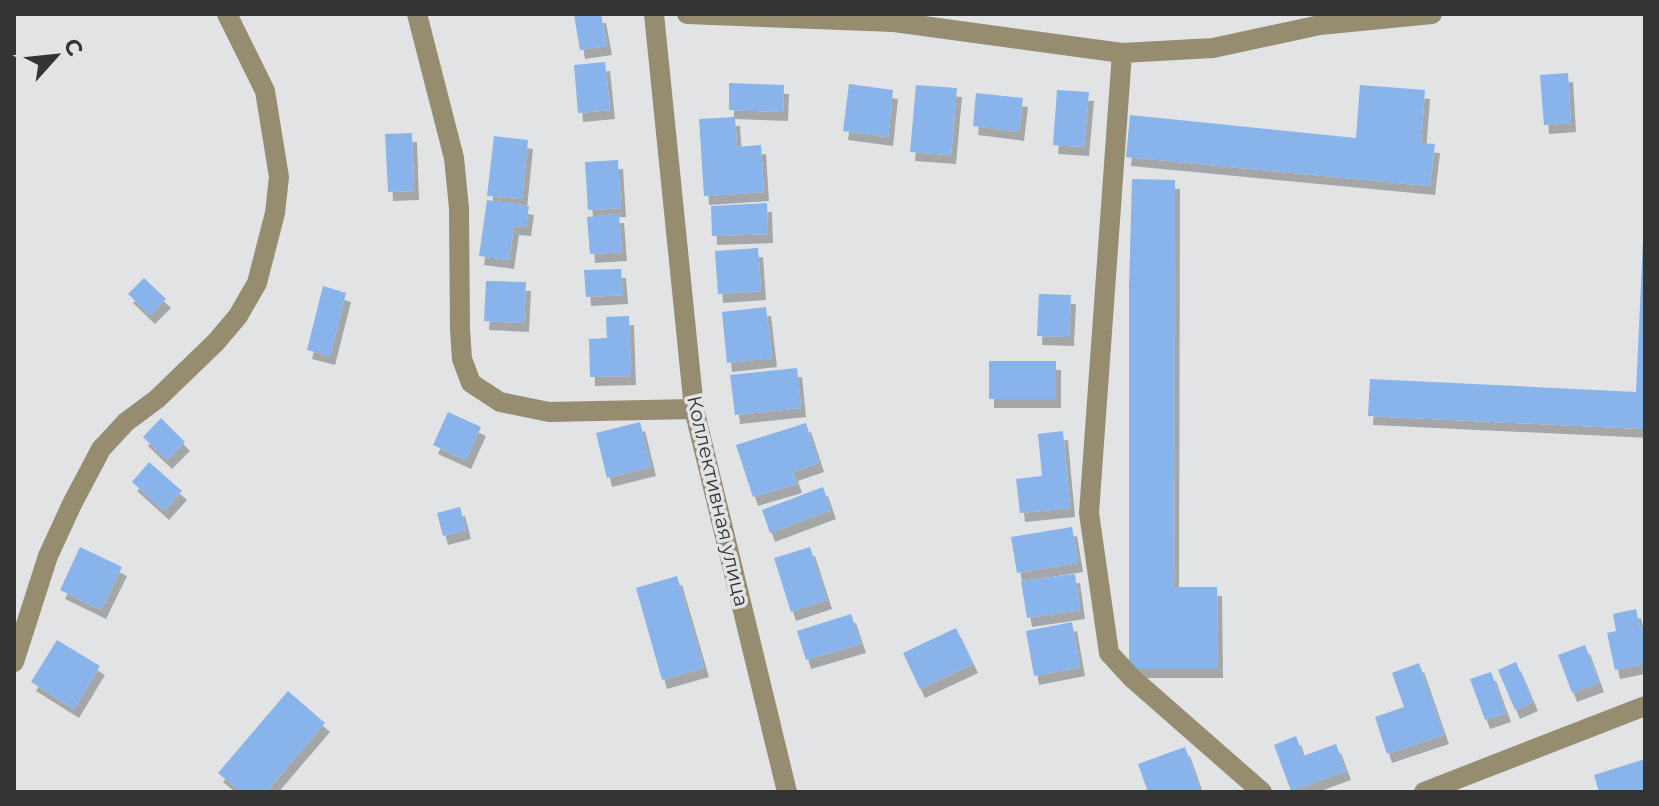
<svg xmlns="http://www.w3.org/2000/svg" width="1659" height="806" viewBox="0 0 1659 806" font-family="Montserrat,sans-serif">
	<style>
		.building { fill: #88b3eb; filter: url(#shadow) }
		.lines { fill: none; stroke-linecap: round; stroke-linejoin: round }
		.minor { stroke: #968d70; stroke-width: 20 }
		.labels { text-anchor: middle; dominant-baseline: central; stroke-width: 7; stroke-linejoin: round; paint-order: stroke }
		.street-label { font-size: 20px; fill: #343435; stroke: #e1e3e5 }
	</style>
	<defs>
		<filter id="shadow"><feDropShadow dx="5" dy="9" stdDeviation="0" flood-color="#0004"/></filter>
	</defs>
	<rect width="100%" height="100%" fill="#e1e3e5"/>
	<path class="building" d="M574 14H601L607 46 580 50Z
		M605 62 610 110 578 113 574 65Z
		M1568 73 1571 123 1544 125 1540 75Z
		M729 83 784 85 783 112 729 110Z
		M849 84 893 90 888 137 843 131Z
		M916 85 957 88 951 155 910 152Z
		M1360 85 1425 90 1421 143 1435 144 1430 186 1126 157 1130 115 1356 138Z
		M1057 90 1089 92 1084 147 1053 145Z
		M976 93 1023 98 1019 132 973 126Z
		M735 117 737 147 761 145 764 192 704 196 699 119Z
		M412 133 414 191 388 192 385 134Z
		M494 136 528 140 522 199 487 196Z
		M618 160 621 208 588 210 585 162Z
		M1132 179 1175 180 1174 587H1217L1218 669H1129V289Z
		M487 200 529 206 526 227 514 226 509 260 479 256Z
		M767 203 768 234 712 236 711 206Z
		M619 214 622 252 590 254 587 217Z
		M1643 240H1645V429L1368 416 1370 379 1636 392Z
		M758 248 761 291 718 294 715 251Z
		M621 269 623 295 586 297 584 270Z
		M144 278 166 299 150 315 128 294Z
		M486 281 526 282 524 323 484 321Z
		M323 286 346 293 330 356 307 350Z
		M1039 294 1071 295 1069 337 1037 336Z
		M766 307 772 358 727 363 722 312Z
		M629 316 631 376 590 377 589 339 607 338 606 317Z
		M989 361H1056V399H989Z
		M797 368 801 408 735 415 730 375Z
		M448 412 481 427 466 460 433 445Z
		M161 418 185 442 167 460 143 437Z
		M640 422 651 467 607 478 596 433Z
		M806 423 819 463 793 472 797 484 753 497 736 445Z
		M1063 431 1070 508 1020 513 1016 479 1042 476 1038 434Z
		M149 462 182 491 164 511 132 482Z
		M823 487 831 510 770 533 762 510Z
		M460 507 466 530 443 536 437 513Z
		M1072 527 1078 563 1017 573 1011 537Z
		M80 547 122 567 101 610 60 590Z
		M810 547 827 600 791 612 774 558Z
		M1075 574 1080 610 1027 618 1021 581Z
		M677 576 704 668 662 680 636 588Z
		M1636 609 1640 627 1645 626V664L1615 670 1607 633 1616 631 1613 614Z
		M851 614 861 644 806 660 797 631Z
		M1072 622 1080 667 1034 676 1026 631Z
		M956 628 973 664 920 689 903 653Z
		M57 640 100 666 74 709 31 682Z
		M1585 645 1599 683 1572 693 1558 655Z
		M1516 662 1533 702 1515 710 1498 670Z
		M1419 663 1444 735 1387 754 1375 717 1404 707 1392 673Z
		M1491 672 1506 713 1485 720 1470 679Z
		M288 691 325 723 266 792H241L218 773Z
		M1296 736 1303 756 1336 744 1346 771 1291 791 1274 745Z
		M1185 747 1201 792H1148L1138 764Z
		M1645 759V792H1599L1594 775Z"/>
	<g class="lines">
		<path class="minor" d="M417 14 454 158 459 208 460 329 462 359 471 383 500 402 549 412 694 409
			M654 14 694 409 787 792
			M687 14 894 22 1122 53 1213 48 1320 25 1432 14
			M1122 53 1089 513 1109 653 1132 678 1262 792
			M14 662 48 556 72 504 101 449 126 422 157 399 216 342 238 316 257 283 275 213 279 177 265 91 227 14
			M1424 792 1645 706"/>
	</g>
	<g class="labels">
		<g class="street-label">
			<text transform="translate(718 501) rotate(77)">Коллективная улица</text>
		</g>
	</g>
	<rect width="1659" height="806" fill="none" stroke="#343435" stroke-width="32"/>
	<g transform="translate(56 56) rotate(63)" stroke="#e1e3e5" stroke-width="6" paint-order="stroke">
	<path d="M0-6L14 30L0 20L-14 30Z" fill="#343435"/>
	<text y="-12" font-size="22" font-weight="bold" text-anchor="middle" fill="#343435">С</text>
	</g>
</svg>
